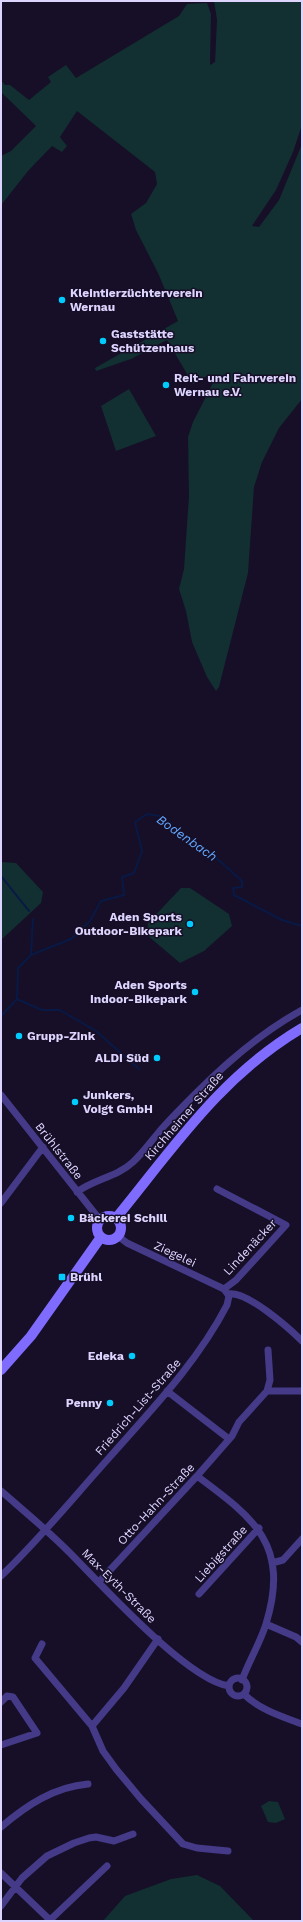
<svg xmlns="http://www.w3.org/2000/svg" width="303" height="1922" viewBox="0 0 303 1922" font-family="'Work Sans',sans-serif">
	<style>
		.green { fill: #122f31 }
		.lines { fill: none; stroke-linecap: round; stroke-linejoin: round }
		.stream { stroke: #091946; stroke-width: 2 }
		.minor { stroke: #443a87; stroke-width: 7 }
		.secondary { stroke: #7f6cff; stroke-width: 10 }
		.poi-dot { fill: #01ccff; stroke: #160f27; stroke-width: 1.5 }
		.labels { text-anchor: middle; dominant-baseline: central; stroke-width: 3; stroke-linejoin: round; paint-order: stroke }
		.poi-label { font-size: 12px; font-weight: bold; fill: #ded5ff; stroke: #160f27; text-anchor: start }
		.street-label { font-size: 12px; fill: #ded5ff; stroke: #160f27 }
		.water-label { font-size: 13px; font-style: italic; fill: #63a7ff; stroke: #160f27 }
	</style>
	<rect width="100%" height="100%" fill="#160f27"/>
	<path class="green" d="M214 1H302V125L293 152 276 190 252 226 259 227 279 200 302 144V399L279 428 262 462 254 487 248 573 219 687 216 691 207 677 192 642 186 611 179 589 184 569 189 496 188 437 193 422 215 379 210 374 193 384 167 340 131 359 96 371 95 368 178 321 158 273 136 230 131 214 146 203 157 184 155 172 77 111 60 137 67 146 62 152 52 146 28 171 2 204 1 210V156L11 151 36 126 1 92V80L5 85H10L29 100 51 82 48 77 66 65 76 78 179 16 187 4 207 3 211 14 210 65 215 62 217 20Z
		M129 389 156 436 116 451 101 406Z
		M1 862 16 863 43 892 41 903 1 940Z
		M181 888H190L229 914 232 926 204 951 180 963 147 935 148 923Z
		M269 1801 278 1802 285 1819 276 1823 268 1822 261 1806Z
		M197 1875 220 1886 254 1921H103L125 1896 171 1879Z"/>
	<g class="lines">
		<path class="stream" d="M1 876 29 911
			M31 954 33 919
			M17 999 42 1010H60L96 1031 139 1069
			M1 1016 17 999 18 968 31 955 71 939 90 921 101 901 124 895 122 877 134 873 142 851 135 822 147 814 160 816 182 838 212 854 242 881V887L233 888 234 895 282 920 302 926"/>
		<path class="minor" d="M1 1095 100 1220
			M217 1189 286 1225 236 1280 224 1289
			M77 1192C94 1179 117 1177 133 1162 145 1151 154 1137 165 1125 206 1082 249 1039 302 1010
			M1 1203 43 1147
			M118 1236 127 1243 224 1289
			M228 1294C246 1290 289 1328 302 1341
			M167 1391 229 1439
			M267 1391 270 1380 268 1350
			M197 1476C255 1519 290 1545 266 1624 260 1643 249 1661 242 1680
			M1 1491C24 1511 47 1530 69 1552 101 1584 187 1680 229 1686
			M272 1563 283 1560 302 1539
			M1 1576C39 1540 73 1498 108 1459 151 1410 197 1363 227 1305L229 1296 224 1289
			M99 1582 197 1476 232 1436 239 1422 267 1391H302
			M199 1594 259 1528
			M266 1624 296 1637 302 1642
			M158 1639 124 1688 92 1726 103 1751 116 1769 141 1799 183 1844 197 1848 228 1851
			M42 1644 35 1658 92 1726
			M229 1687a9 9 0 1 1 18 0a9 9 0 1 1-18 0Z
			M244 1694C258 1709 283 1717 302 1724
			M1 1702 7 1696 13 1697 37 1733 1 1745
			M1 1827C27 1805 54 1787 88 1784
			M1 1873 51 1921
			M1 1906 22 1878 47 1856 74 1843 89 1838 96 1837 114 1841 133 1834
			M49 1921 107 1866"/>
		<path class="secondary" d="M97 1228a12 12 0 1 1 24 0a12 12 0 1 1-24 0Z
			M116 1218C174 1147 221 1076 302 1028
			M1 1370 31 1336 101 1237"/>
	</g>
	<g class="poi-dot">
		<circle cx="62" cy="300" r="4"/>
		<circle cx="103" cy="341" r="4"/>
		<circle cx="166" cy="385" r="4"/>
		<circle cx="190" cy="924" r="4"/>
		<circle cx="195" cy="992" r="4"/>
		<circle cx="19" cy="1036" r="4"/>
		<circle cx="157" cy="1058" r="4"/>
		<circle cx="75" cy="1102" r="4"/>
		<circle cx="71" cy="1218" r="4"/>
		<rect x="58" y="1273" width="8" height="8" rx="2"/>
		<circle cx="132" cy="1356" r="4"/>
		<circle cx="110" cy="1403" r="4"/>
	</g>
	<g class="labels">
		<g class="poi-label">
			<text x="70" y="293">Kleintierzüchterverein<tspan x="70" dy="14">Wernau</tspan></text>
			<text x="111" y="334">Gaststätte<tspan x="111" dy="14">Schützenhaus</tspan></text>
			<text x="174" y="378">Reit- und Fahrverein<tspan x="174" dy="14">Wernau e.V.</tspan></text>
			<text x="182" y="917" text-anchor="end">Aden Sports<tspan x="182" dy="14">Outdoor-Bikepark</tspan></text>
			<text x="187" y="985" text-anchor="end">Aden Sports<tspan x="187" dy="14">Indoor-Bikepark</tspan></text>
			<text x="27" y="1036">Grupp-Zink</text>
			<text x="149" y="1058" text-anchor="end">ALDI Süd</text>
			<text x="83" y="1095">Junkers,<tspan x="83" dy="14">Voigt GmbH</tspan></text>
			<text x="79" y="1218">Bäckerei Schill</text>
			<text x="70" y="1277">Brühl</text>
			<text x="124" y="1356" text-anchor="end">Edeka</text>
			<text x="102" y="1403" text-anchor="end">Penny</text>
		</g>
		<g class="street-label">
			<text transform="translate(184 1116) rotate(-49)">Kirchheimer Straße</text>
			<text transform="translate(59 1151) rotate(52)">Brühlstraße</text>
			<text transform="translate(250 1247) rotate(-47)">Lindenäcker</text>
			<text transform="translate(175 1254) rotate(25)">Ziegelei</text>
			<text transform="translate(138 1407) rotate(-49)">Friedrich-List-Straße</text>
			<text transform="translate(156 1504) rotate(-47)">Otto-Hahn-Straße</text>
			<text transform="translate(221 1554) rotate(-48)">Liebigstraße</text>
			<text transform="translate(119 1586) rotate(45)">Max-Eyth-Straße</text>
		</g>
		<g class="water-label">
			<text transform="translate(187 838) rotate(35)">Bodenbach</text>
		</g>
	</g>
	<rect width="303" height="1922" fill="none" stroke="#ded5ff" stroke-width="4"/>
</svg>
